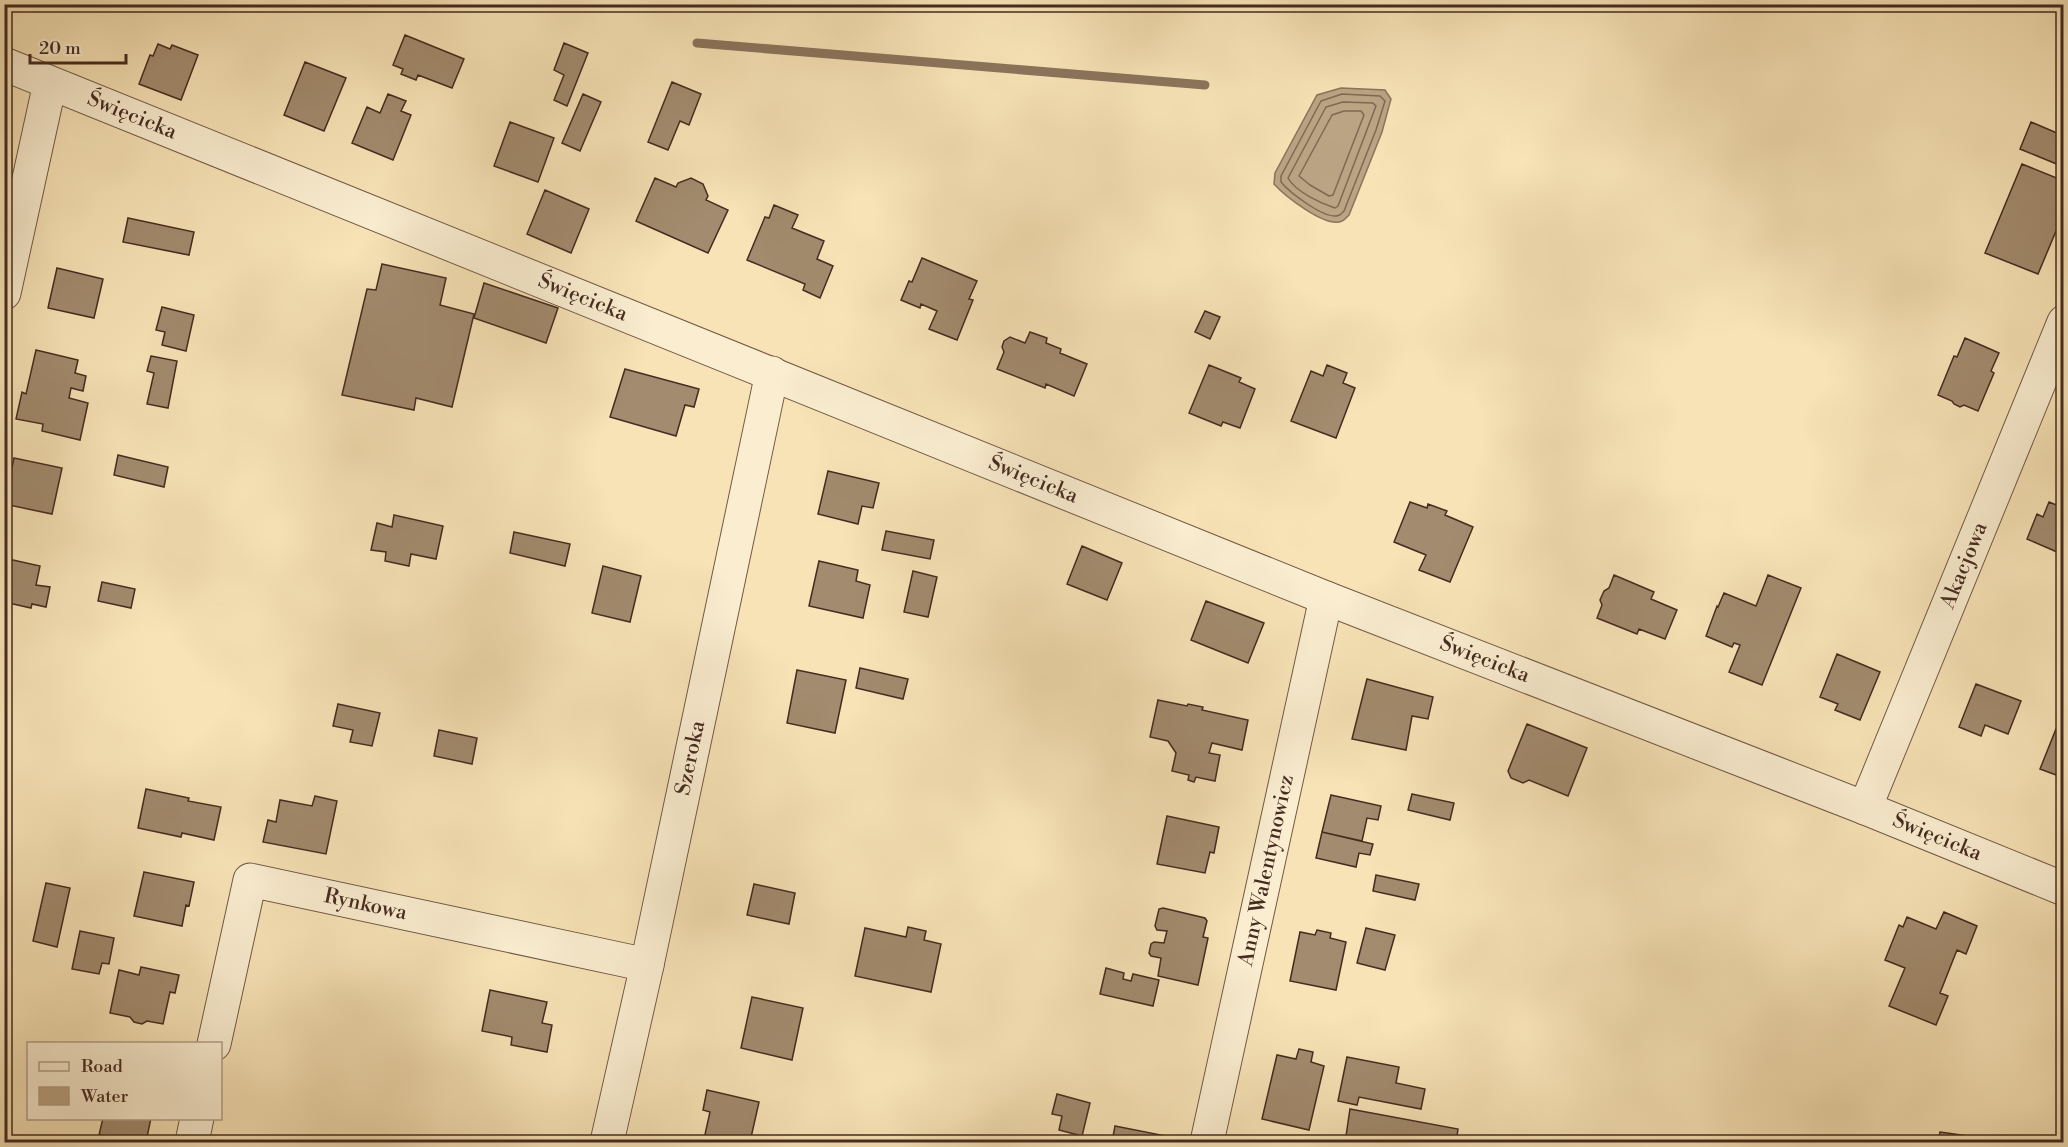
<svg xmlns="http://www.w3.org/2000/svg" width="2068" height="1147" viewBox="0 0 2068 1147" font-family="'Libre Bodoni',serif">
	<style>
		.water { fill: #baa483; stroke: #8b745c; stroke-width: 1.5 }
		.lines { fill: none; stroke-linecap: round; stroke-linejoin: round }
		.shore { stroke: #806852; stroke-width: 1.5 }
		.stream { stroke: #8b745c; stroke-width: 9 }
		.building { fill: #a28b6e; stroke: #452b21; stroke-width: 1.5 }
		.minor-casing { stroke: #725946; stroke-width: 35 }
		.minor { stroke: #faedd0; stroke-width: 33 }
		.labels { text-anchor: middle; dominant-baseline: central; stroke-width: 5; stroke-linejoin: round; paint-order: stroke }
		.street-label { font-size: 21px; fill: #452b21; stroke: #faedd0 }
	</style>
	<rect width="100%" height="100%" fill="#f7e3b6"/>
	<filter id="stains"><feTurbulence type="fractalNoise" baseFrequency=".00333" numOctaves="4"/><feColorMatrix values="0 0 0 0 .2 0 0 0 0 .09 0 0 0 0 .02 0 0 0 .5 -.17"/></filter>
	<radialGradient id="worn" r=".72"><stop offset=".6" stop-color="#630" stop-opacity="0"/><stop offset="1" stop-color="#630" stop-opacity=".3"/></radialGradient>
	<path class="water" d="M1341 88 1385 90 1391 99 1382 132 1349 215C1347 217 1345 220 1342 221 1326 229 1284 195 1274 184L1275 173 1317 95Z"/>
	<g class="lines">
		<path class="shore" d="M1342 94 1380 96 1385 101 1376 130 1344 211C1342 213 1340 216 1336 216 1322 217 1290 193 1281 182V176L1321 101Z
			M1343 102 1373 103 1376 106 1338 206 1335 208C1320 203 1296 192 1288 178L1326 107Z
			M1344 111H1361L1364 115 1333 195 1329 196 1310 185 1299 176 1332 115Z"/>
		<path class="stream" d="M697 43 1205 85"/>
	</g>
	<path class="building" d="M405 35 464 59 452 88 418 75 416 80 401 74 403 69 393 65Z
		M564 43 588 53 567 106 554 100 564 75 554 70Z
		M158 44 170 49 172 45 198 55 181 100 139 84 150 55 153 56Z
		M305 62 346 78 324 131 284 115Z
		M672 82 701 94 689 125 680 121 668 150 648 142Z
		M388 94 406 101 401 111 411 115 393 160 352 143 367 107 380 113Z
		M583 94 601 102 580 151 562 143Z
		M510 122 554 138 538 182 494 166Z
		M2031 122 2064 136V155L2059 165 2020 149Z
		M2022 164 2064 181V212L2038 274 1985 253Z
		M655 178 676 187 678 183 691 178 703 184 708 196 706 200 728 210 708 253 636 221Z
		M545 190 589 209 571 253 527 234Z
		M774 205 798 215 792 228 824 241 817 259 833 266 820 298 803 290 805 284 747 260 765 217 769 218Z
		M128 218 194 232 189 255 123 242Z
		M922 258 977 281 969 299 973 300 957 340 929 329 937 311 921 304 920 308 901 300 909 281 912 282Z
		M382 264 446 278 440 305 474 314 452 407 416 398 414 410 342 395 367 289 376 290Z
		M57 268 103 279 94 318 48 308Z
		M484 283 558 308 546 343 474 318Z
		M162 307 194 315 186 351 162 345 165 332 156 330Z
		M1205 311 1220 317 1210 339 1195 332Z
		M1030 332 1047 338 1046 343 1061 349 1060 353 1087 364 1074 396 1046 384 1045 388 997 369 1004 352 1002 347 1004 341 1010 337 1025 343Z
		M1965 338 1999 353 1991 371 1994 373 1978 411 1964 405 1960 407 1954 404 1952 401 1938 395 1954 356 1957 357Z
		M36 350 78 360 75 373 86 376 83 391 71 388 69 398 88 403 80 440 42 431 43 424 16 419 22 392 26 394Z
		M151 356 177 361 168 408 147 404 154 373 147 371Z
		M1209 365 1241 378 1239 382 1255 389 1240 428 1223 422 1221 426 1189 413Z
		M1327 365 1347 373 1343 383 1355 388 1336 438 1291 421 1311 371 1323 376Z
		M625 369 699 389 694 407 685 405 676 436 610 417Z
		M118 455 168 467 164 487 114 475Z
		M14 458 62 468 52 514 4 504Z
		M828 471 879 483 873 508 862 506 858 524 818 514Z
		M1410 502 1427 508 1428 504 1447 511 1445 515 1473 527 1450 582 1419 570 1426 555 1394 542Z
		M2049 502 2064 508V555L2027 539 2037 514 2043 517Z
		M394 515 443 526 436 559 411 554 409 566 385 561 386 552 371 550 377 523 392 527Z
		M886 531 934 540 930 559 882 550Z
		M514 532 570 544 565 566 510 553Z
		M1082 546 1122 563 1107 600 1067 584Z
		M4 558 40 566 36 585 50 587 46 607 32 604 31 608 4 602Z
		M819 561 858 570 856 581 870 585 863 618 809 606Z
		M603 566 641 576 630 622 592 613Z
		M913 571 937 577 928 617 904 612Z
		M1614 575 1654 592 1651 599 1677 610 1665 639 1639 629 1637 634 1597 618 1602 605 1600 600 1604 591 1609 588Z
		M1768 575 1801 588 1762 685 1729 672 1740 645 1734 643 1732 647 1706 636 1717 606 1718 607 1724 593 1756 606Z
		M102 582 135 589 131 608 98 601Z
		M1206 601 1264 623 1248 663 1191 640Z
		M1837 654 1880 672 1860 720 1835 710 1838 704 1820 697Z
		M860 668 908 679 903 699 856 688Z
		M797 670 846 680 835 733 787 723Z
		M1367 679 1433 697 1428 719 1412 716 1406 750 1352 739Z
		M1976 684 2021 701 2008 734 1985 725 1981 736 1959 727Z
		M1158 700 1187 706 1188 704 1203 707 1202 710 1248 720 1242 750 1212 743 1209 753 1220 755 1215 781 1196 777 1194 782 1188 780 1189 775 1172 771 1176 753 1168 741 1150 737Z
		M338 704 380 713 372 746 350 742 353 730 333 726Z
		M2060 719 2064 720V778L2040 769Z
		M1527 724 1587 748 1568 796 1529 780 1523 783 1511 778 1508 771Z
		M439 730 477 738 472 764 434 756Z
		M146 789 189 798 188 801 221 807 214 840 182 833 181 837 138 828Z
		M1412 794 1454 803 1450 820 1408 810Z
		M1331 795 1381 806 1378 820 1367 818 1362 841 1322 832Z
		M315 796 337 801 326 854 263 842 268 820 276 822 280 800 312 806Z
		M1167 816 1219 827 1214 853 1210 852 1205 873 1157 864Z
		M1322 832 1373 844 1370 855 1359 853 1356 867 1316 858Z
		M144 872 194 882 189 906 186 905 182 926 134 916Z
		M1376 875 1419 884 1415 900 1373 891Z
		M46 883 70 888 57 947 33 941Z
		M754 884 795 893 789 924 747 915Z
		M1163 908 1205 918 1207 921 1203 937 1208 938 1198 985 1158 976 1161 958 1151 956 1149 953 1151 944 1154 942 1164 943 1167 931 1157 930 1155 926 1159 909Z
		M1944 912 1977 926 1966 954 1957 950 1940 993 1948 996 1936 1025 1889 1006 1905 968 1885 960 1899 925 1903 927 1907 917 1936 929Z
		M908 927 926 931 924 940 941 944 931 992 855 976 865 928 906 937Z
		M1366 928 1395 935 1385 970 1357 963Z
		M1317 930 1331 933 1330 938 1346 942 1336 990 1290 981 1300 932 1315 935Z
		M80 931 114 938 109 964 102 963 99 974 72 969Z
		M141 967 179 975 175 993 170 992 163 1024 147 1021 142 1024 134 1022 130 1017 110 1013 119 970 139 975Z
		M1106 968 1124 973 1123 979 1131 981 1133 974 1159 980 1153 1006 1100 994Z
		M490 990 547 1002 542 1023 552 1025 547 1052 511 1045 512 1037 482 1031Z
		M752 997 803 1008 792 1060 741 1048Z
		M1299 1049 1313 1052 1311 1062 1324 1066 1309 1130 1262 1119 1277 1055 1296 1059Z
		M1347 1057 1399 1067 1396 1083 1425 1089 1421 1109 1359 1097 1357 1105 1338 1101Z
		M707 1090 759 1102 750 1142H696L697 1137 704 1139 710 1112 703 1110Z
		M1057 1094 1090 1103 1082 1136 1059 1130 1062 1116 1052 1114Z
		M1350 1109 1458 1129 1456 1142H1384L1346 1136Z
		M103 1118H151L146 1142H106L107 1137 99 1135Z
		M1115 1126 1166 1136 1165 1142H1112Z
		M1940 1132 2010 1142H1938Z
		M36 1137 54 1141V1142H35Z"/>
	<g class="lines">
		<g class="minor-casing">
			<g id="minor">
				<path id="s1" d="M4 64 1326 598 1865 808 2064 889"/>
				<path d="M4 293 50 83"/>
				<path id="s2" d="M1865 808 2064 322"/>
				<path id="s3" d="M214 1044 250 880 647 965"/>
				<path d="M192 1142 197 1118"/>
				<path id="s4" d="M607 1142 647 965 772 373"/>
				<path id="s5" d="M1207 1142 1326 598"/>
			</g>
		</g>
		<use href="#minor" class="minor"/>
	</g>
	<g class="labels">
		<g class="street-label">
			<text stroke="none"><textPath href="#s1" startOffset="138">Święcicka</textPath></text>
			<text stroke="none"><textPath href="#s1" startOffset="624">Święcicka</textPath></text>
			<text stroke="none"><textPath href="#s1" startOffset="1110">Święcicka</textPath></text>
			<text stroke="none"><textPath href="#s2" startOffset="262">Akacjowa</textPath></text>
			<text stroke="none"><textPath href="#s1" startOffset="1596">Święcicka</textPath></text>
			<text stroke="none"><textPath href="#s4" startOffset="393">Szeroka</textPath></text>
			<text stroke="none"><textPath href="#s1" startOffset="2082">Święcicka</textPath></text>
			<text stroke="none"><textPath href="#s5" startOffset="278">Anny Walentynowicz</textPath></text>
			<text stroke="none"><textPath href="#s3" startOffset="286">Rynkowa</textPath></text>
		</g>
	</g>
	<rect width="2068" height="1147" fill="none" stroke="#f7e3b6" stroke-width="24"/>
	<rect x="6" y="6" width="2056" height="1135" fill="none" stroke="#452b21" stroke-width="3"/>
	<rect x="12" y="12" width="2044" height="1123" fill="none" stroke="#452b21" stroke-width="1.5"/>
	<rect x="27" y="1042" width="195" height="78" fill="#faedd0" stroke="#b29f8a" stroke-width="1.5"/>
	<rect x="39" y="1062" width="30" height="9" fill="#faedd0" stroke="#b29f8a" stroke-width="1.5"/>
	<text x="81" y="1072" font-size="18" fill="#452b21">Road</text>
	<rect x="39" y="1087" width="30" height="18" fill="#baa483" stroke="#b29f8a" stroke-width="1.5"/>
	<text x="81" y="1102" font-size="18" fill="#452b21">Water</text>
	<path d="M30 54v9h96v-9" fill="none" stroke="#452b21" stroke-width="3"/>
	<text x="39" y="54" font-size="18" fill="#452b21" stroke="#faedd0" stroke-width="4.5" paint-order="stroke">20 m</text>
	<rect width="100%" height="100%" filter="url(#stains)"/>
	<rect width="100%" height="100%" fill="url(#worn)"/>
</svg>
